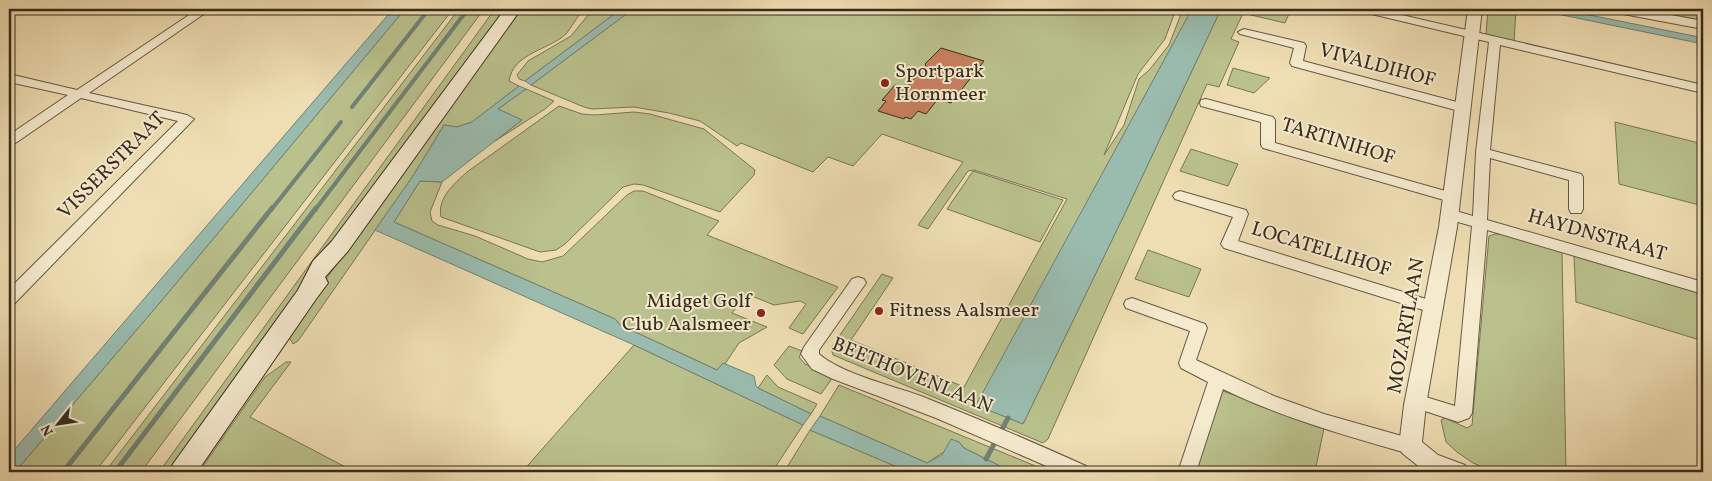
<svg xmlns="http://www.w3.org/2000/svg" width="1712" height="481" viewBox="0 0 1712 481" font-family="Vollkorn,serif">
	<style>
		.green { fill: #bac18c; stroke: #787655 }
		.water { fill: #9abcaf; stroke: #728275 }
		.lines { fill: none; stroke-linecap: round; stroke-linejoin: round }
		.stream-far1 { stroke: #728275; stroke-width: 4 }
		.stream { stroke: #728275; stroke-width: 5 }
		.building { fill: #c9805f; stroke: #372b1e }
		.minor-casing { stroke: #655843; stroke-width: 2 }
		.tertiary-casing { stroke: #655843; stroke-width: 2 }
		.secondary-casing { stroke: #372b1e; stroke-width: 2 }
		.minor { fill: #f5eace; fill-rule: evenodd }
		.tertiary { fill: #f5eace; fill-rule: evenodd }
		.secondary { fill: #f5eace; fill-rule: evenodd }
		.poi-dot { fill: #8f2418; stroke: #f5eace; stroke-width: 2 }
		.labels { text-anchor: middle; dominant-baseline: central; stroke-width: 4; stroke-linejoin: round; paint-order: stroke }
		.street-label { font-size: 20px; fill: #372b1e; stroke: #f5eace }
		.poi-label { font-size: 20px; fill: #372b1e; stroke: #f5eace; text-anchor: start }
	</style>
	<rect width="100%" height="100%" fill="#efdeb3"/>
	<filter id="stains"><feTurbulence type="fractalNoise" baseFrequency=".004" numOctaves="4"/><feColorMatrix values="0 0 0 0 .2 0 0 0 0 .09 0 0 0 0 .02 0 0 0 .5 -.17"/></filter>
	<radialGradient id="worn" r=".72"><stop offset=".6" stop-color="#630" stop-opacity="0"/><stop offset="1" stop-color="#630" stop-opacity=".3"/></radialGradient>
	<path class="green" d="M405 9H453L95 472H15L163 299Z
		M459 9H484L141 472H105Z
		M495 9H506L172 472H159Z
		M517 9H576L580 14C575 20 571 28 566 34 549 50 513 53 509 81L519 86 472 122 457 127 444 125 413 176 298 341 293 344 289 337 293 326Z
		M593 9H621L525 81 519 79 517 75 528 61 571 36Z
		M633 9H1176L1165 39 1138 74 1104 155 1124 125 1139 79 1150 69 1169 45 1183 9H1192L977 405 1023 424 1126 211 1221 9H1245L1231 39 1239 42 1219 87 1207 84 1048 439 1043 443 833 355 831 348 882 274 893 278 851 340 964 387 1067 199 974 170 968 171 928 229 918 225 963 162 882 134 853 166 828 157 813 172 741 143 737 146 700 121 669 113 634 107 592 109 584 107 531 85Z
		M1254 9H1291L1285 23 1251 15Z
		M1488 9H1516L1514 42 1486 34Z
		M1636 9 1703 10V22Z
		M1233 68 1270 78 1254 93 1227 85Z
		M526 89 554 101 545 109 495 141 522 120 498 109Z
		M559 106 582 114 595 115 634 112 650 114 704 129 755 170 754 175 720 212 643 185 634 184 623 187 565 244 556 250 540 252 441 217C437 198 454 184 467 172Z
		M1615 122 1703 144V206L1619 184Z
		M1191 149 1238 164 1228 186 1180 171Z
		M973 171 1063 200 1040 242 947 209Z
		M420 181 442 182 430 212 432 221 438 225 475 236 528 259 542 262 563 256 627 195 634 191H643L719 221 707 235 838 287 803 334 789 328 806 304 800 301 774 305 747 294 732 313 767 327 739 343 725 364 717 370 620 325 615 319 394 222Z
		M1495 234H1504L1562 252 1566 472H1495L1473 463 1457 452 1446 442 1441 420 1445 418 1467 428 1472 425 1489 236Z
		M1148 250 1201 269 1189 297 1135 279Z
		M1574 255 1703 294V341L1576 302Z
		M634 345 803 425 772 472H522Z
		M789 346 802 351 799 357 805 364 828 374 831 380 821 394 787 379 774 365Z
		M286 362H291L250 417 355 472H199L265 377Z
		M767 375 778 387 817 404 811 414 758 388Z
		M839 385 1050 472H1012L964 448 959 442 927 463 820 416Z
		M1216 391H1223L1324 428 1315 472H1192Z
		M810 430 909 472H784Z"/>
	<path class="water" d="M393 9H405L163 299 15 472H9V456Z
		M621 9H633L531 85 525 81Z
		M1192 9H1221L1126 211 1023 424 976 405Z
		M1533 9H1560L1694 36 1703 38V44Z
		M519 86 526 89 498 109 522 120 442 182 420 181 394 222 615 319 620 325 717 370 723 363 754 376 756 386 758 388 811 414 803 425 634 345 375 230 413 176 444 125 457 127 472 122Z
		M820 416 927 463 942 455 951 439 959 442 964 448 1012 472H909L810 430Z"/>
	<g class="lines">
		<path class="stream-far1" d="M352 107 429 9
			M271 210 341 122
			M315 210 468 9"/>
		<path class="stream" d="M986 459 1008 418
			M63 472 272 208
			M115 472 316 208"/>
	</g>
	<path class="building" d="M941 48 984 61 951 103 938 99 926 114 918 111 911 119 905 117 904 119 878 111 886 101 882 100 895 85 906 88 926 65 925 64Z"/>
	<g class="lines">
		<g class="minor-casing">
			<path id="minor" d="M9 9H18L9 14Z
				M198 9H211L89 93 187 115 194 119 15 303 9 305V289L178 121 81 98 14 144 9 145V135L68 95 9 82V74L77 90Z
				M1357 9H1376L1703 85V93L1500 45 1490 150 1581 174 1583 177V209L1581 213H1571L1569 209V180L1490 158 1487 220 1703 282V294L1487 230 1472 413 1469 418 1458 422 1410 406 1407 401 1410 396 1416 394 1455 406 1472 226 1444 218 1442 214 1444 210 1449 209 1473 216 1476 152 1489 42 1359 11Z
				M1244 29 1304 43 1306 46 1303 61 1468 105 1469 108 1463 112 1292 66 1290 63 1294 48 1240 34 1238 32Z
				M1206 99 1273 117 1275 120V143L1456 194 1458 197 1456 200 1451 202 1263 148 1261 145V122L1201 106 1200 103 1201 100Z
				M1180 191 1246 210 1248 214 1238 241 1439 303 1441 307 1439 311 1433 313 1224 248 1221 244 1233 217 1175 199 1173 196 1175 193Z
				M858 277 864 279 866 283 819 350V354C840 373 893 386 921 396 976 418 1031 441 1086 466L1088 472H1060L936 418 833 379 812 369 801 354 804 347 852 279Z
				M1132 298 1205 324 1207 328 1196 360 1274 396 1324 414 1416 440 1419 446 1416 452 1410 454C1347 436 1282 418 1223 389L1196 472H1178L1208 382 1181 368 1179 363 1190 331 1126 308 1124 304 1126 300Z"/>
		</g>
		<g class="tertiary-casing">
			<path id="tertiary" d="M1468 9H1482L1457 227 1426 405 1422 442 1438 455 1465 465 1469 472H1430L1422 469 1402 453 1399 446 1404 405 1439 227Z
				M1611 9H1639L1703 21V29L1618 13 1613 12Z"/>
		</g>
		<g class="secondary-casing">
			<path id="secondary" d="M505 9H521L348 251 325 277 328 283 316 299 197 472H169L173 464 298 290 313 261 332 241Z"/>
		</g>
		<use href="#minor" class="minor"/>
		<use href="#tertiary" class="tertiary"/>
		<use href="#secondary" class="secondary"/>
	</g>
	<g class="poi-dot">
		<circle cx="885" cy="83" r="5"/>
		<circle cx="879" cy="311" r="5"/>
		<circle cx="761" cy="313" r="5"/>
	</g>
	<g class="labels">
		<g class="street-label">
			<text transform="translate(1377 66) rotate(15)">VIVALDIHOF</text>
			<text transform="translate(1338 142) rotate(17)">TARTINIHOF</text>
			<text transform="translate(112 166) rotate(-45)">VISSERSTRAAT</text>
			<text transform="translate(1597 236) rotate(16)">HAYDNSTRAAT</text>
			<text transform="translate(1321 250) rotate(17)">LOCATELLIHOF</text>
			<text transform="translate(1407 326) rotate(-80)">MOZARTLAAN</text>
			<text transform="translate(912 376) rotate(22)">BEETHOVENLAAN</text>
		</g>
		<g class="poi-label">
			<text x="895" y="72">Sportpark<tspan x="895" dy="23">Hornmeer</tspan></text>
			<text x="751" y="302" text-anchor="end">Midget Golf<tspan x="751" dy="23">Club Aalsmeer</tspan></text>
			<text x="889" y="311">Fitness Aalsmeer</text>
		</g>
	</g>
	<rect width="1712" height="481" fill="none" stroke="#efdeb3" stroke-width="30"/>
	<rect x="10" y="10" width="1692" height="461" fill="none" stroke="#372b1e" stroke-width="2.5"/>
	<rect x="15" y="15" width="1682" height="451" fill="none" stroke="#372b1e"/>
	<g transform="translate(58 424) rotate(240)" stroke="#f5eace" stroke-width="4" paint-order="stroke">
	<path d="M0-4L9 19L0 12L-9 19Z" fill="#372b1e"/>
	<text y="-8" font-size="14" font-weight="bold" text-anchor="middle" fill="#372b1e">N</text>
	</g>
	<rect width="100%" height="100%" filter="url(#stains)"/>
	<rect width="100%" height="100%" fill="url(#worn)"/>
</svg>
